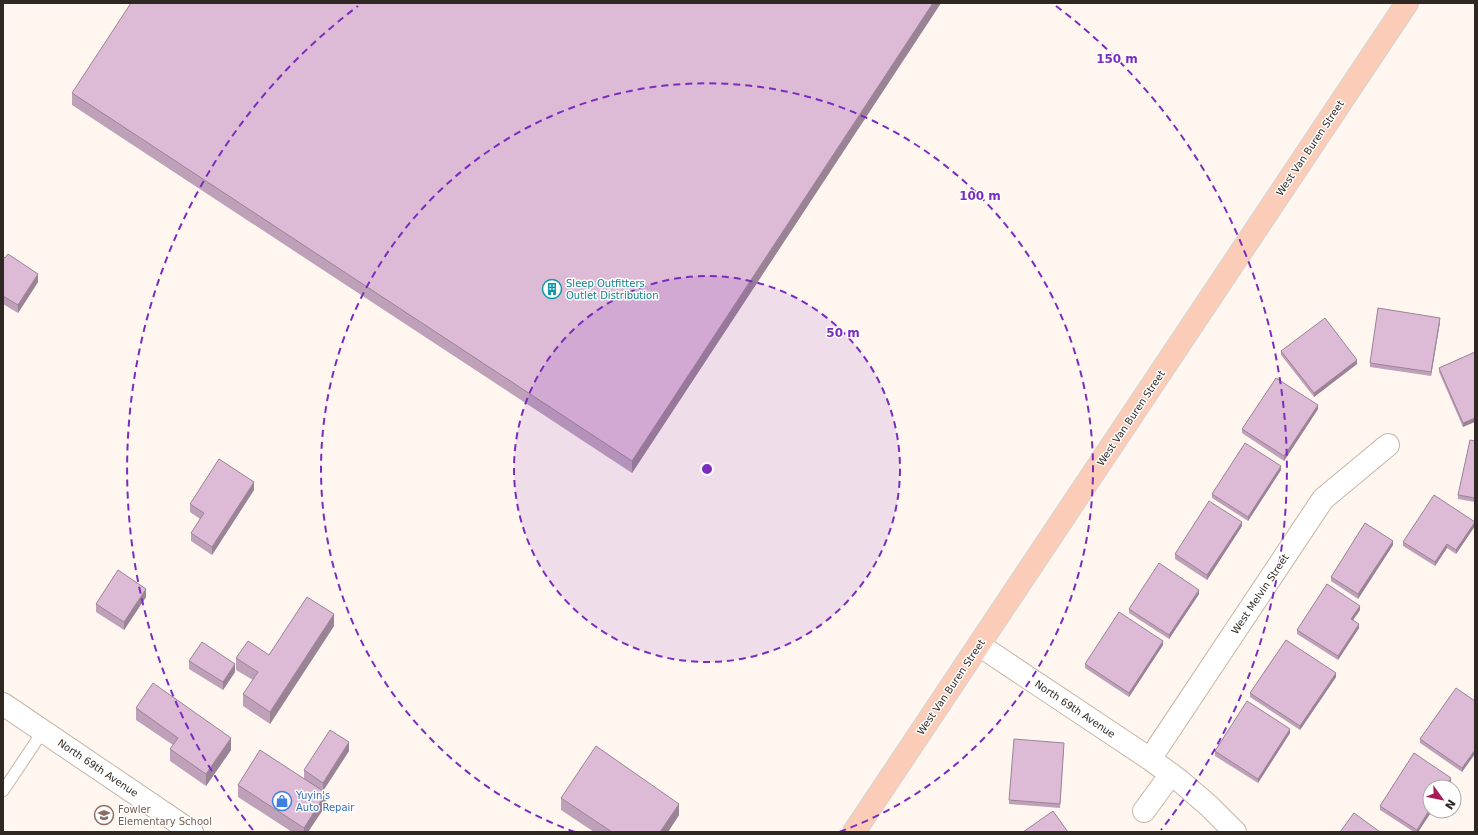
<svg xmlns="http://www.w3.org/2000/svg" width="1478" height="835" viewBox="0 0 1478 835" font-family="'DejaVu Sans',sans-serif">
	<style>
		.lines { fill: none; stroke-linecap: round; stroke-linejoin: round }
		.lane-casing { stroke: #c8b4a4; stroke-width: 13 }
		.street-casing { stroke: #c8b4a4; stroke-width: 24 }
		.primary-casing { stroke: #d5d4d3; stroke-width: 24 }
		.lane { stroke: #fff; stroke-width: 11 }
		.street { stroke: #fff; stroke-width: 22 }
		.primary { stroke: #fbccb8; stroke-width: 22 }
		.wall { fill: #bea1b9 }
		.shaded-wall { fill: #9b8396 }
		.building { fill: #ddbbd7; stroke: #9b8396 }
		.ring { fill: none; stroke: #7b2cbf; stroke-width: 2; stroke-dasharray: 7 5 }
		.labels { text-anchor: middle; dominant-baseline: central; stroke-width: 3; stroke-linejoin: round; paint-order: stroke }
		.street-label { font-size: 10px; fill: #2f2721; stroke: #fff }
		.culture-label { font-size: 10px; fill: #0d838f; stroke: #fff; text-anchor: start }
		.shop-label { font-size: 10px; fill: #366cbe; stroke: #fff; text-anchor: start }
		.education-label { font-size: 10px; fill: #785e54; stroke: #fff; text-anchor: start }
		.centre { fill: #7b2cbf; stroke: #fff; stroke-width: 2 }
		.ring-label { font-size: 12px; text-anchor: middle; font-weight: bold; fill: #7b2cbf; stroke: #fff; stroke-width: 3; stroke-linejoin: round; paint-order: stroke }
	</style>
	<rect width="100%" height="100%" fill="#fff6f0"/>
	<g class="lines">
		<g class="lane-casing">
			<path id="lane" d="M3 791 43 731"/>
		</g>
		<g class="street-casing">
			<path id="street" d="M979 645 1150 759 1180 781 1209 806 1235 832
				M3 704 192 832
				M1150 759 1323 499 1388 445
				M1144 811 1171 774"/>
		</g>
		<g class="primary-casing">
			<path id="primary" d="M854 832 1407 3"/>
		</g>
		<use href="#lane" class="lane"/>
		<use href="#street" class="street"/>
		<use href="#primary" class="primary"/>
	</g>
	<path class="wall" d="M941 3 632 473 72 105V93Z
		M3 257 38 282 18 313 3 304Z
		M1440 322 1431 376 1370 367V363Z
		M1281 351 1357 364 1314 397 1281 355Z
		M1475 352 1463 427 1439 372V368Z
		M1318 409 1284 461 1242 433V429Z
		M1475 441V502L1458 499V495Z
		M1281 470 1248 521 1212 498V494Z
		M254 490 212 555 191 541V533L200 519 190 512V504Z
		M1242 526 1207 580 1175 559V554Z
		M1475 526 1456 554 1447 548 1435 566 1403 546V542Z
		M1393 545 1358 599 1331 581V577Z
		M1199 594 1169 639 1129 613V609Z
		M146 597 124 630 96 612V604Z
		M1360 610 1353 620 1359 628 1338 660 1297 634V630Z
		M334 626 270 724 243 706V694L253 680 236 670V658L269 655Z
		M1163 645 1129 697 1085 668V664Z
		M189 661 235 672 223 690 189 669Z
		M1336 677 1300 730 1250 697V693Z
		M1475 701 1462 772 1420 743V739Z
		M136 708 231 750 206 786 170 761V749L173 745 136 720Z
		M1290 733 1258 783 1215 756V751Z
		M1064 747 1060 808 1009 804V800Z
		M349 751 323 791 326 805 308 832H292L238 797V785L304 778V770Z
		M1451 782 1418 832H1414L1380 810V806Z
		M561 798 679 815 668 832H594L561 810Z"/>
	<path class="shaded-wall" d="M933 3H941L632 473V461Z
		M38 274V282L18 313V305Z
		M1440 318V322L1431 376V372Z
		M1357 360V364L1314 397V393Z
		M1318 405V409L1284 461V456Z
		M1475 418V422L1463 427V423Z
		M1281 466V470L1248 521V517Z
		M254 482V490L212 555V547Z
		M1242 522V526L1207 580V575Z
		M1475 522V526L1456 554V550Z
		M1393 541V545L1358 599V594Z
		M1447 544V548L1435 566V562Z
		M146 589V597L124 630V622Z
		M1199 590V594L1169 639V635Z
		M1360 606V610L1351 623V619Z
		M334 614V626L270 724V712Z
		M1359 624V628L1338 660V656Z
		M1163 641V645L1129 697V693Z
		M235 664V672L223 690V682Z
		M1336 673V677L1300 730V726Z
		M1290 729V733L1258 783V779Z
		M231 738V750L206 786V774Z
		M349 742V751L323 791V783Z
		M1475 750V754L1462 772V768Z
		M1451 778V782L1447 787H1445Z
		M326 793V805L308 832H304V828Z
		M679 804V815L668 832H660Z
		M1430 809V811H1432L1418 832H1417V830Z"/>
	<path class="building" d="M131 3H933L632 461 72 93Z
		M8 254 38 274 18 305 3 296V257L5 258Z
		M1378 308 1440 318 1431 372 1370 363Z
		M1325 318 1357 360 1314 393 1281 351Z
		M1475 352V418L1463 423 1439 368Z
		M1276 378 1318 405 1284 456 1242 429Z
		M1470 440 1475 441V498L1458 495Z
		M1245 443 1281 466 1248 517 1212 494Z
		M219 459 254 482 212 547 191 533 204 513 190 504Z
		M1434 495 1475 522 1456 550 1447 544 1435 562 1403 542Z
		M1209 501 1242 522 1207 575 1175 554Z
		M1365 523 1393 541 1358 594 1331 577Z
		M1159 563 1199 590 1169 635 1129 609Z
		M118 570 146 589 124 622 96 604Z
		M1327 584 1360 606 1351 619 1359 624 1338 656 1297 630Z
		M307 597 334 614 270 712 243 694 258 672 236 658 248 641 269 655Z
		M1119 612 1163 641 1129 693 1085 664Z
		M1286 640 1336 673 1300 726 1250 693Z
		M202 642 235 664 223 682 189 661Z
		M153 683 231 738 206 774 170 749 178 738 136 708Z
		M1456 688 1475 701V750L1462 768 1420 739Z
		M1247 701 1290 729 1258 779 1215 751Z
		M330 730 349 742 323 783 304 770Z
		M1014 739 1064 743 1060 804 1009 800Z
		M596 746 679 804 660 832H612L561 798Z
		M260 750 326 793 304 828 238 785Z
		M1414 753 1451 778 1445 787H1430V809L1417 830 1380 806Z
		M1053 811 1068 832H1023Z
		M1354 813 1380 832H1340Z"/>
	<circle cx="707" cy="469" r="193" fill="#7b2cbf" fill-opacity=".12"/>
	<g class="ring">
		<circle cx="707" cy="469" r="193"/>
		<path d="M575 832A386 386 0 1 1 839 832"/>
		<path d="M253 830A580 580 0 0 1 358 6M1056 6A580 580 0 0 1 1161 830"/>
	</g>
	<defs>
		<g id="building-ring" transform="scale(1)"><circle r="9.5" fill="#fff" stroke="#0f9aa8" stroke-width="1.5"/><path d="M-4-6H4V6H1V3H-1V6H-4ZM-2.5-4.3h1.7v1.8h-1.7ZM.8-4.3h1.7v1.8H.8ZM-2.5-1h1.7V.8h-1.7ZM.8-1h1.7V.8H.8Z" fill="#0f9aa8"/></g>
		<g id="shop-ring" transform="scale(1)"><circle r="9.5" fill="#fff" stroke="#3f7fe0" stroke-width="1.5"/><path d="M-5-2.5h2.3a2.7 3.5 0 0 1 5.4 0H5L5.5 6h-11ZM-1.5-2.5h3a1.5 2.3 0 0 0-3 0Z" fill="#3f7fe0"/></g>
		<g id="school-ring" transform="scale(1)"><circle r="9.5" fill="#fff" stroke="#8d6e63" stroke-width="1.5"/><path d="M0-5L7-2L0 1L-7-2ZM-4 1L0 2.5L4 1V4Q0 6-4 4Z" fill="#8d6e63"/></g>
	</defs>
	<g fill-rule="evenodd">
		<use href="#building-ring" x="552" y="289"/>
		<use href="#shop-ring" x="282" y="801"/>
		<use href="#school-ring" x="104" y="815"/>
	</g>
	<g class="labels">
		<g class="street-label">
			<text transform="translate(1310 148) rotate(-56)">West Van Buren Street</text>
			<text transform="translate(1131 418) rotate(-56)">West Van Buren Street</text>
			<text transform="translate(1260 594) rotate(-56)">West Melvin Street</text>
			<text transform="translate(951 687) rotate(-56)">West Van Buren Street</text>
			<text transform="translate(1075 709) rotate(34)">North 69th Avenue</text>
			<text transform="translate(98 768) rotate(34)">North 69th Avenue</text>
		</g>
		<g class="culture-label">
			<text x="566" y="283">Sleep Outfitters<tspan x="566" dy="12">Outlet Distribution</tspan></text>
		</g>
		<g class="shop-label">
			<text x="296" y="795">Yuyin's<tspan x="296" dy="12">Auto Repair</tspan></text>
		</g>
		<g class="education-label">
			<text x="118" y="809">Fowler<tspan x="118" dy="12">Elementary School</tspan></text>
		</g>
	</g>
	<circle cx="707" cy="469" r="6" class="centre"/>
	<g class="ring-label">
		<text x="1117" y="63">150 m</text>
		<text x="980" y="200">100 m</text>
		<text x="843" y="337">50 m</text>
	</g>
	<rect width="1478" height="835" fill="none" stroke="#2f2721" stroke-width="8"/>
	<g transform="translate(1442 799) rotate(123)"><circle r="19" fill="#ffffff" stroke="#aca9a6"/>
	<path d="M0-3L7 15L0 10L-7 15Z" fill="#a81958"/>
	<text y="-6" font-size="11" font-weight="bold" text-anchor="middle" fill="#2f2721">N</text>
	</g>
</svg>
